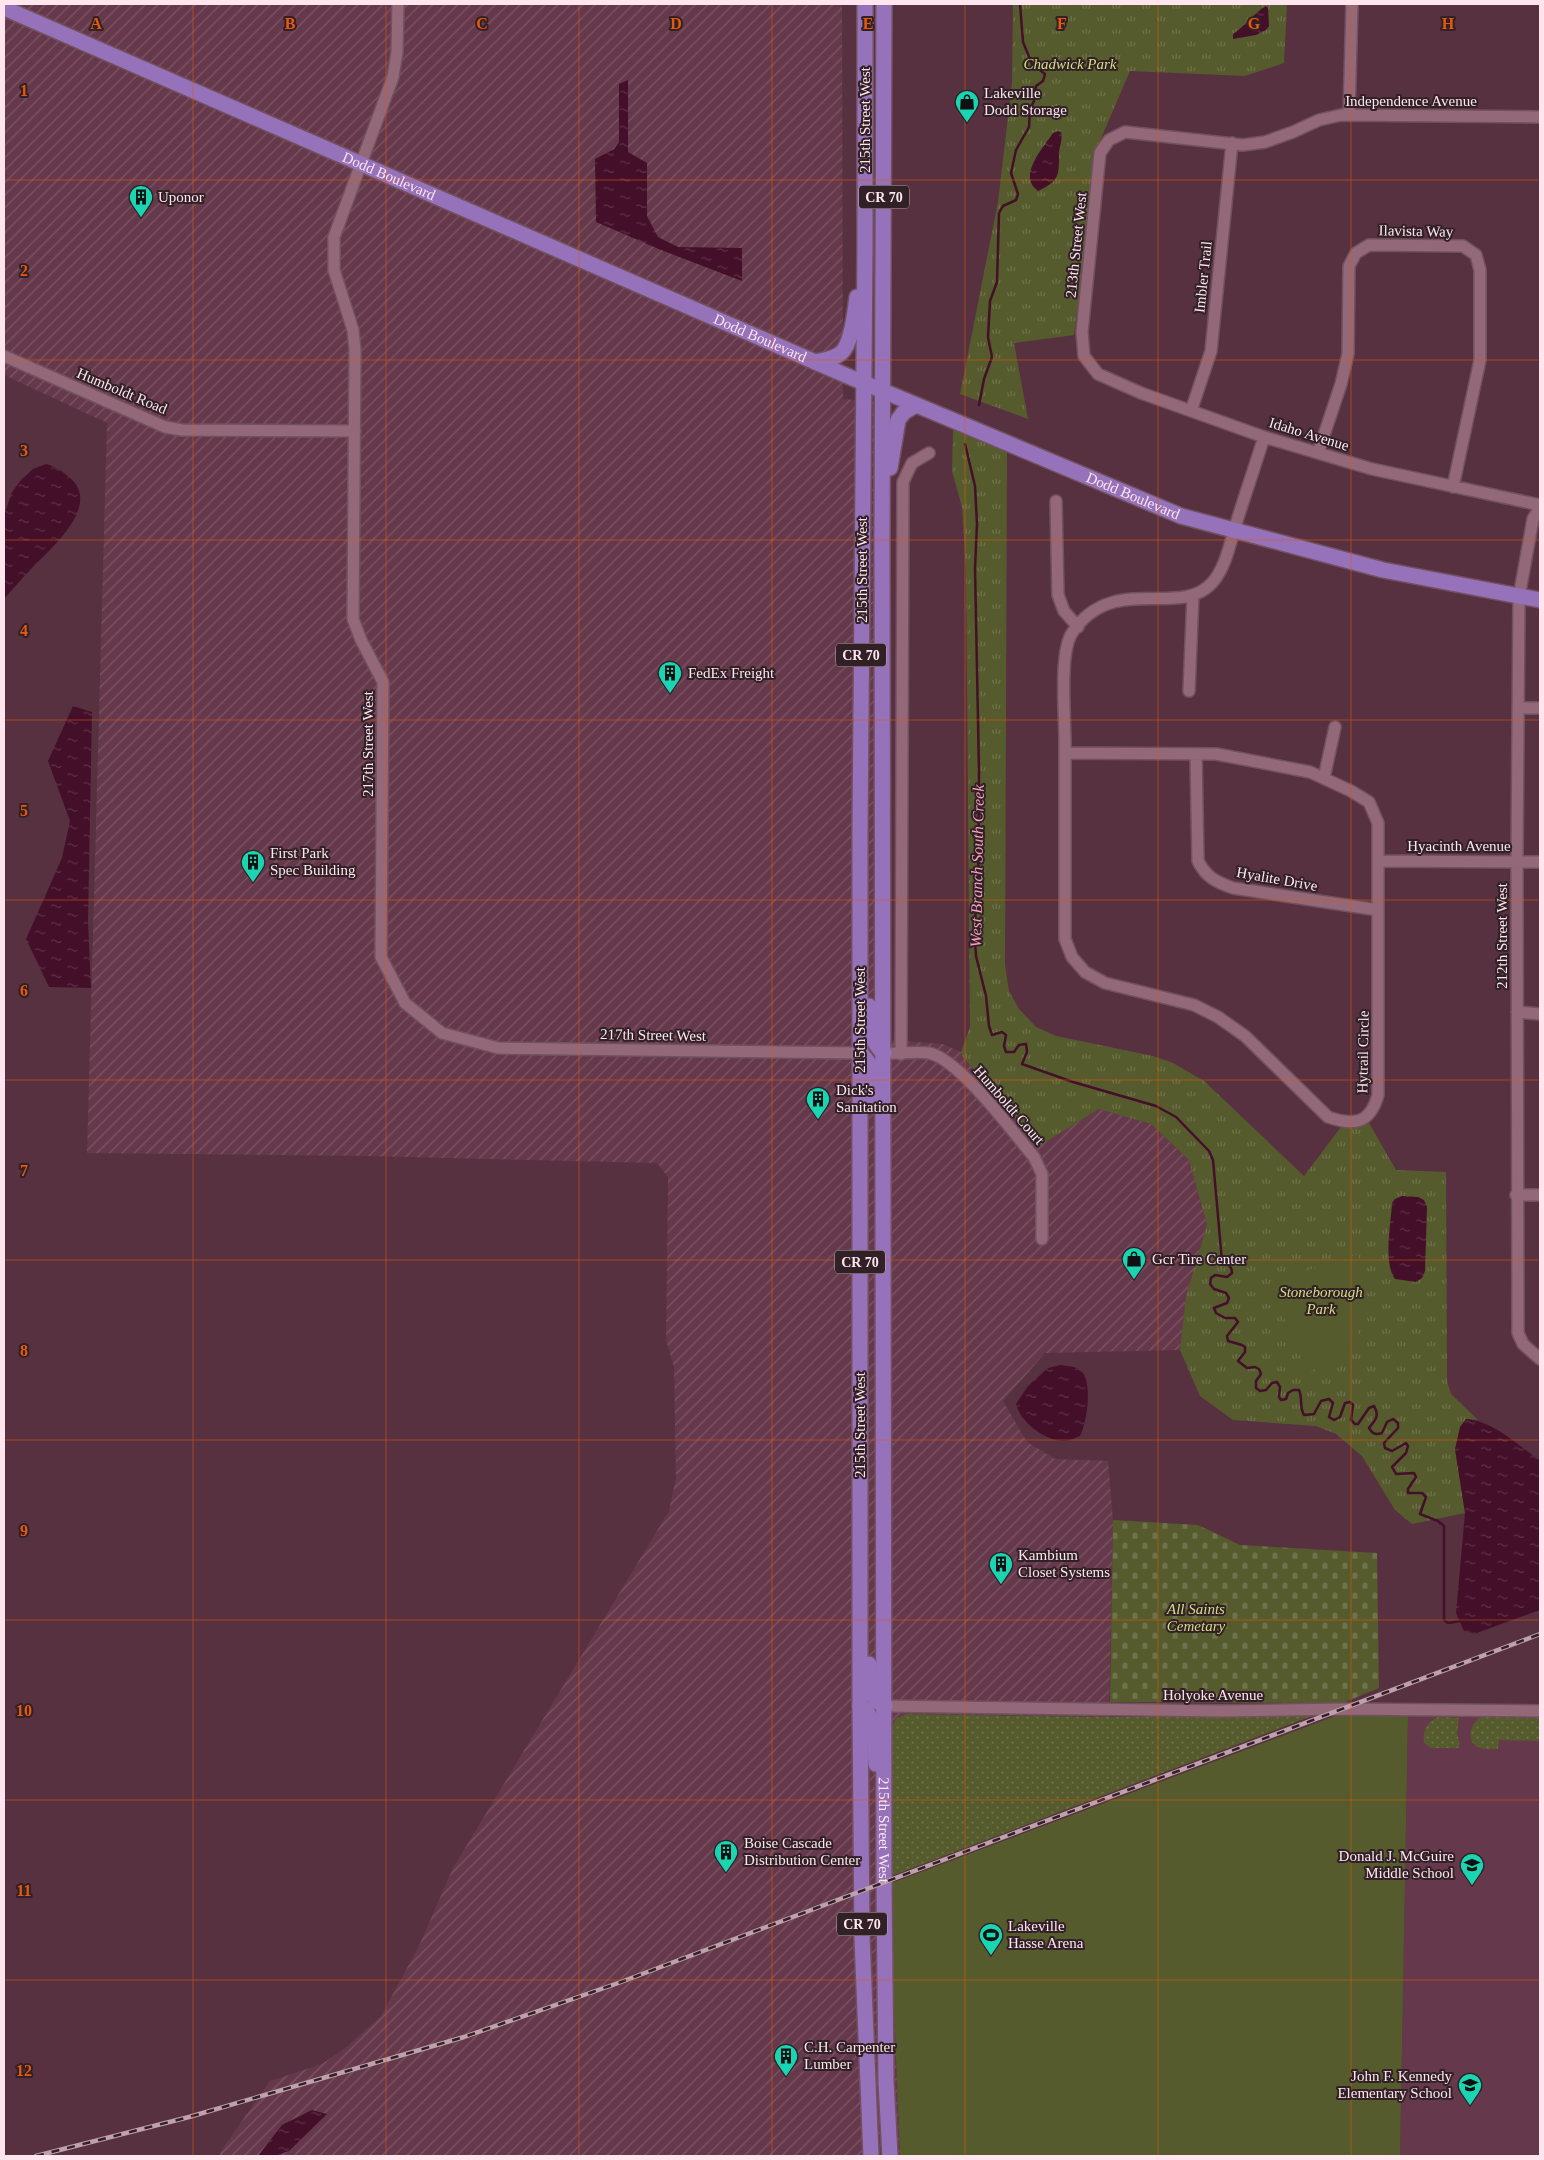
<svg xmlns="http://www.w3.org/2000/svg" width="1544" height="2160" viewBox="0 0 1544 2160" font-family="'Times New Roman',serif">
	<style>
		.built { fill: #65394b }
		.industrial { fill: url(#industrial-furrows) }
		.grass { fill: url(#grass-dots) }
		.cemetery { fill: url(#cemetery-stones) }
		.park { fill: url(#park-tufts) }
		.garden { fill: #565b2d }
		.water { fill: url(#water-ripples) }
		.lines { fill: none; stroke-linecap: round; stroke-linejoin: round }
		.stream { stroke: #440f29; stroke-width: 2.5 }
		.minor-casing { stroke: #72515f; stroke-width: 14 }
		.major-casing { stroke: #72515f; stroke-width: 18 }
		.minor { stroke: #936878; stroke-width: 11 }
		.major { stroke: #9672ba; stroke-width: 15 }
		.rail-casing { stroke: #bfa1ac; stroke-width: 4.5 }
		.rail { stroke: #312026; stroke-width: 2.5; stroke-dasharray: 8; stroke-linecap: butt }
		.grid { fill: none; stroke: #e8590c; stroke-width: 1; stroke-opacity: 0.55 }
		.labels { text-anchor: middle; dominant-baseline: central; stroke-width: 4; stroke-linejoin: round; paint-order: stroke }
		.shield { fill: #312026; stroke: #c0aab2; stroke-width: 1 }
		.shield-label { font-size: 14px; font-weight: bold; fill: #fee5ee }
		.park-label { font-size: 15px; font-style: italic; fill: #d3df84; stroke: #312026 }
		.poi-label { font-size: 15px; fill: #fee5ee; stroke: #312026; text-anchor: start }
		.street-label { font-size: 15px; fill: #fee5ee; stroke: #312026 }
		.water-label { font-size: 16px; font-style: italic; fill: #f99fc2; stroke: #312026 }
		.grid-label { font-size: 16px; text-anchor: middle; font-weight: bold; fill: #e8590c; stroke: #312026; stroke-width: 4; stroke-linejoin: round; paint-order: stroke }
	</style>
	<defs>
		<pattern id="industrial-furrows" width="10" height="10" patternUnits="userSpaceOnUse" patternTransform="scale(1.25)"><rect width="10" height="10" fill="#65394b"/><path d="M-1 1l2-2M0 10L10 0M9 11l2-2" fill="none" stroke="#7c5665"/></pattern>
		<pattern id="grass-dots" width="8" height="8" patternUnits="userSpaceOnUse" patternTransform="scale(1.25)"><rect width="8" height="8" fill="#565b2d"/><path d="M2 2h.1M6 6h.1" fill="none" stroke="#6f724c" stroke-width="1.8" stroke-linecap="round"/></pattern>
		<pattern id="cemetery-stones" width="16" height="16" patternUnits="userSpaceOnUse" patternTransform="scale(1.25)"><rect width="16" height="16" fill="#565b2d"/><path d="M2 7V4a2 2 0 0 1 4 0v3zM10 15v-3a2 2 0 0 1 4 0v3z" fill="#6f724c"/></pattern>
		<pattern id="park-tufts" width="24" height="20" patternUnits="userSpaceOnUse" patternTransform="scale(1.25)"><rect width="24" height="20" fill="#565b2d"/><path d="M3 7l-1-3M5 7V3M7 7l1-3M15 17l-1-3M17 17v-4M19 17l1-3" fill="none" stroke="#6f724c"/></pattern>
		<pattern id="water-ripples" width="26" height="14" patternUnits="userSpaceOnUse" patternTransform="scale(1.25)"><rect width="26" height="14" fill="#440f29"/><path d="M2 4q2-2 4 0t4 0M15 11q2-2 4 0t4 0" fill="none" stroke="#603248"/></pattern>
	</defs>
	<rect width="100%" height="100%" fill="#573140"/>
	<path class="built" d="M1408 1716 1540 1717V2156H1400Z"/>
	<path class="industrial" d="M4 4H842L843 399 891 403 890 1040 943 1044 961 1052 963 1057 1039 1146 1099 1109 1151 1124 1189 1160 1207 1225 1186 1296 1180 1350 1045 1353 1003 1401 1027 1442 1055 1459 1108 1461 1113 1520 1109 1717 906 1714 889 1877 900 2156H219L221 2151 270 2081 322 2064 344 2049 381 2016 419 1946 453 1868 669 1511 676 1478 674 1367 666 1340 668 1177 657 1163 364 1156 87 1153 107 423 4 375Z"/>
	<path class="grass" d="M906 1714 1109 1717 1312 1716 889 1877 893 1830 892 1727 896 1719Z
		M1438 1717 1459 1718 1457 1734 1460 1744 1458 1748H1431L1424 1743C1422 1731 1427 1722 1438 1717Z
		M1480 1717 1540 1718V1741L1499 1740 1498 1749C1492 1749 1483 1750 1478 1747 1465 1740 1471 1724 1480 1717Z"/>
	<path class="cemetery" d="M1113 1520 1198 1525 1240 1545 1377 1553 1379 1688 1343 1703 1110 1702Z"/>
	<path class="park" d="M1013 4H1287L1284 63 1245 76 1130 71 1099 143 1074 335 1014 343 1028 419 960 394 998 202 1012 83Z
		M953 429 1007 452 1005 965 1009 991 1019 1009 1036 1027 1056 1036 1153 1056 1173 1063 1204 1081 1304 1176 1341 1127 1357 1126 1369 1123 1396 1170 1446 1172 1447 1381 1451 1394 1478 1420 1466 1419 1455 1449 1465 1513 1412 1524 1395 1510 1362 1456 1336 1434 1316 1426 1233 1420 1200 1396 1180 1350 1186 1296 1207 1225 1189 1160 1151 1124 1099 1109 1039 1146 963 1057 961 1052 970 1027 966 568 962 507 952 471Z"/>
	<path class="garden" d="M1358 1254C1368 1294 1372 1336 1332 1361 1325 1366 1316 1369 1308 1372L1272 1291 1275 1281Z
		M1335 1716H1408L1400 2156H900L889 1884Z"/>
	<path class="water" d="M1266 6 1268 8 1269 26 1266 30 1256 35 1233 39V34C1244 27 1256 11 1266 6Z
		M628 80V152L647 163V216L658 237 678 247 742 248V281L661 250 596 222 595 159 614 149 619 142V84Z
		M1058 131 1061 132C1063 141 1059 146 1059 155 1059 176 1059 181 1038 191 1017 176 1043 148 1053 133Z
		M46 464C55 466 62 471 69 477 103 505 51 548 32 568 22 578 13 589 4 599V515L12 492 21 480 33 469Z
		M73 706 92 712 88 922 91 988 49 987 26 939 62 858 70 821 48 761Z
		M1402 1196 1418 1197 1424 1200 1427 1207 1425 1271 1422 1278 1416 1282 1395 1279C1383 1263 1391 1223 1392 1203L1395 1199Z
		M1060 1365C1066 1366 1074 1366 1079 1369 1094 1378 1087 1423 1080 1436 1075 1438 1069 1441 1064 1441 1045 1441 1020 1422 1016 1404L1028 1386 1048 1368Z
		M1466 1419C1496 1422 1515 1444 1540 1460V1610L1474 1634 1464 1631 1456 1613 1465 1513 1455 1449 1460 1427Z
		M312 2110 327 2114 289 2151 275 2156H258L282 2125Z"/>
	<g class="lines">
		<path class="stream" d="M979 405 984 379 992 357 988 337 990 301 997 282 999 213 1003 206 1016 200 1018 194 1011 173 1016 150 1029 127 1030 109 1034 101 1036 86 1043 81 1045 74 1032 64 1023 42 1020 4
			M965 444 975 486 977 524 975 568 979 771 978 894 974 926 976 956 986 996 989 1026 992 1035 1002 1032 1006 1035 1004 1046 1006 1052H1014L1019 1045 1026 1044 1027 1052 1022 1064 1073 1082 1156 1106 1176 1117 1209 1151 1213 1160 1222 1261C1228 1264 1232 1266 1232 1273L1227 1277 1215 1275 1211 1278 1210 1284 1214 1289 1226 1293 1229 1298 1227 1303 1214 1308 1216 1313 1225 1318H1235L1238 1322 1227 1336 1228 1341 1242 1345 1245 1347V1352L1238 1361 1247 1368 1255 1367 1259 1369 1261 1374 1256 1381V1388L1260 1391 1266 1390 1272 1383 1277 1382 1280 1387 1279 1397 1281 1400 1286 1399 1288 1393 1293 1390H1299C1303 1399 1299 1407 1304 1415L1314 1414 1321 1401 1329 1399 1333 1403 1329 1417 1334 1420 1340 1417 1345 1403 1350 1402 1353 1405 1351 1420 1355 1424H1358L1369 1408 1374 1406C1380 1416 1375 1420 1369 1428 1373 1434 1375 1435 1382 1433L1387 1422 1393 1419 1398 1423V1428L1384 1443 1385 1448 1392 1451 1406 1443 1408 1446 1406 1453 1392 1467 1396 1474 1414 1473 1416 1477 1408 1489V1493H1422L1426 1497 1420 1514 1438 1521 1444 1526V1620L1448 1623 1460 1621"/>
		<g class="minor-casing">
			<path id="minor" d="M398 4 397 52 393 77 334 237V270L353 330 355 350 353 619 361 640 383 682 381 957 405 1003 442 1033 498 1048 860 1053
				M1349 115 1352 4
				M1540 117 1341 115 1319 120 1293 132 1265 142 1243 145 1125 132 1109 140 1100 153 1082 332 1084 356 1098 374 1141 393 1264 437 1372 469 1540 505
				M4 356 165 427 182 430 355 431
				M1191 411 1211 351 1232 143
				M1318 453 1341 384 1348 354 1349 266 1356 253 1369 245 1463 246 1476 255 1480 270V360L1453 487
				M1056 501 1058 595 1064 611 1078 627
				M1540 507 1533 519 1519 597 1517 861 1518 1333 1523 1344 1540 1359
				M1189 691 1193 595
				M1518 708H1540
				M1065 753 1216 754 1310 772 1351 791 1369 802 1378 823V1095C1370 1124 1354 1126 1328 1117L1245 1036 1218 1017 1194 1005 1105 983 1085 972 1072 957 1065 939C1065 873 1065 808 1065 742 1065 717 1059 653 1072 633 1112 572 1179 619 1212 583 1226 567 1230 543 1236 524 1245 495 1255 466 1264 437
				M1196 754 1198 861C1206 877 1216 882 1233 888L1378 910
				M1324 778 1335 727
				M1378 861 1540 862
				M1517 1012 1540 1014
				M884 1053C898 1054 915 1051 929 1053 959 1059 1013 1132 1034 1157L1042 1174V1239
				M901 1054 903 482 912 463 929 453
				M1516 1195H1540
				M885 1706 1220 1711 1341 1709 1540 1711"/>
		</g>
		<g class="major-casing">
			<g id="major">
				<path d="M865 4V248L860 831V1706L862 1938 871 2156"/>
				<path id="s1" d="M884 4 882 537 884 1881 886 2082 890 2156"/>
				<path id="s2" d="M4 8 845 375 1181 516 1383 570 1540 600"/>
				<path d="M815 362C824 360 834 359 841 353 852 344 855 311 857 297"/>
				<path d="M890 468 898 420 904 412 916 405"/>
				<path d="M869 1006C869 1022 869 1042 884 1053"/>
				<path d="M860 1053C875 1064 873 1085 874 1103"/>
				<path d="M869 1664C870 1681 867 1699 885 1706"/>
				<path d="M860 1706C878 1715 874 1747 876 1764"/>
			</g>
		</g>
		<use href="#minor" class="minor"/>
		<use href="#major" class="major"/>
		<g class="rail-casing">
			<path id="rail" d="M36 2156 189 2117 464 2037 621 1982 1540 1634"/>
		</g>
		<use href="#rail" class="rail"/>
	</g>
	<path class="grid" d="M193 4V2156M386 4V2156M579 4V2156M772 4V2156M965 4V2156M1158 4V2156M1351 4V2156M4 180H1540M4 360H1540M4 540H1540M4 720H1540M4 900H1540M4 1080H1540M4 1260H1540M4 1440H1540M4 1620H1540M4 1800H1540M4 1980H1540"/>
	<defs>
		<g id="shop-pin" transform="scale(1.25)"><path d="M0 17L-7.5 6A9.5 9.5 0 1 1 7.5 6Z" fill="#19d5b2" stroke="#312026"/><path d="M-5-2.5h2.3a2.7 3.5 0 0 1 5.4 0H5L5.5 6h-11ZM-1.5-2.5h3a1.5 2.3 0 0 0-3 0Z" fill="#111"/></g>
		<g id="building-pin" transform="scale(1.25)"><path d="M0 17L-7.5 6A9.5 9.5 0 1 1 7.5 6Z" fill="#19d5b2" stroke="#312026"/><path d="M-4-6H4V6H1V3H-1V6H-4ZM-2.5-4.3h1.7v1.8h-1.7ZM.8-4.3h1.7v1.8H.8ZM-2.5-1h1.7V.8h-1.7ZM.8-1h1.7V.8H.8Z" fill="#111"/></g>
		<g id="school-pin" transform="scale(1.25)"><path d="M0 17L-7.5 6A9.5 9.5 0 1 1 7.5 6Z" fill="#19d5b2" stroke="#312026"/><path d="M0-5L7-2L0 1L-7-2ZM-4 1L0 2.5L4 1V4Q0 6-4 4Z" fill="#111"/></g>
		<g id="stadium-pin" transform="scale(1.25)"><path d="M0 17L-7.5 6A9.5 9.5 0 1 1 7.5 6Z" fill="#19d5b2" stroke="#312026"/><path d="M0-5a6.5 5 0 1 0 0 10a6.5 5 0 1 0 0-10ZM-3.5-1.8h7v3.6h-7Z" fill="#111"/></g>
	</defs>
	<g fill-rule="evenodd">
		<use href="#shop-pin" x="967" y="102"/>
		<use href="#building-pin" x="141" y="197"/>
		<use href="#building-pin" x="670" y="673"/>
		<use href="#building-pin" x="253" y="862"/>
		<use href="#building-pin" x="818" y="1099"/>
		<use href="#shop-pin" x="1134" y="1259"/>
		<use href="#building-pin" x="1001" y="1564"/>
		<use href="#building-pin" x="726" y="1852"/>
		<use href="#school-pin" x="1472" y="1865"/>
		<use href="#stadium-pin" x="991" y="1935"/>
		<use href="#building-pin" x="786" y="2056"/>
		<use href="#school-pin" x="1470" y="2085"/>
	</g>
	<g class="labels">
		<g class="shield">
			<rect x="859" y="185.5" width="50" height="23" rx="4"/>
			<rect x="836" y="643.5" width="50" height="23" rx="4"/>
			<rect x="835" y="1250.5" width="50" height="23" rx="4"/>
			<rect x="837" y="1912.5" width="50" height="23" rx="4"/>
		</g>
		<g class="shield-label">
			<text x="884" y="197">CR 70</text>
			<text x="861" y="655">CR 70</text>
			<text x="860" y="1262">CR 70</text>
			<text x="862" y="1924">CR 70</text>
		</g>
		<g class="park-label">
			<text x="1070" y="64">Chadwick Park</text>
			<text x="1321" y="1292">Stoneborough<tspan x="1321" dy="17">Park</tspan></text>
			<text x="1196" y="1609">All Saints<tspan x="1196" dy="17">Cemetary</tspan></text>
		</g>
		<g class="poi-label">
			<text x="984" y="93">Lakeville<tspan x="984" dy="17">Dodd Storage</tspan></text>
			<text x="158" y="197">Uponor</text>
			<text x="688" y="673">FedEx Freight</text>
			<text x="270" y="853">First Park<tspan x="270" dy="17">Spec Building</tspan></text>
			<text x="836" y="1090">Dick's<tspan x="836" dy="17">Sanitation</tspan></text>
			<text x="1152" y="1259">Gcr Tire Center</text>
			<text x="1018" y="1555">Kambium<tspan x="1018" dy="17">Closet Systems</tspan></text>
			<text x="744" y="1843">Boise Cascade<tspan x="744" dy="17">Distribution Center</tspan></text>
			<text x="1454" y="1856" text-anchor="end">Donald J. McGuire<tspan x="1454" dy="17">Middle School</tspan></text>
			<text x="1008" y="1926">Lakeville<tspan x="1008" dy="17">Hasse Arena</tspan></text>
			<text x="804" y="2047">C.H. Carpenter<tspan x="804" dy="17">Lumber</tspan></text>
			<text x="1452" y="2076" text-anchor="end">John F. Kennedy<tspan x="1452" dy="17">Elementary School</tspan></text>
		</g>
		<g class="street-label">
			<text x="1411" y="101">Independence Avenue</text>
			<text transform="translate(865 120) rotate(-90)">215th Street West</text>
			<text stroke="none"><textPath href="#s2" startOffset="420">Dodd Boulevard</textPath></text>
			<text transform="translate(1416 231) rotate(1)">Ilavista Way</text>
			<text transform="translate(1076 245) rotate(-84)">213th Street West</text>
			<text transform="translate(1203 277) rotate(-84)">Imbler Trail</text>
			<text stroke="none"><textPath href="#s2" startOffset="825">Dodd Boulevard</textPath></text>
			<text transform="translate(122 391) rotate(23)">Humboldt Road</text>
			<text transform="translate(1309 434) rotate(17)">Idaho Avenue</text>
			<text stroke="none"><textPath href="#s2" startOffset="1230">Dodd Boulevard</textPath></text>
			<text transform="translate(862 570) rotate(-90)">215th Street West</text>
			<text transform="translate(368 744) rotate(-90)">217th Street West</text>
			<text x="1459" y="846">Hyacinth Avenue</text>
			<text transform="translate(1277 879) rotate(10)">Hyalite Drive</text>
			<text transform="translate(1502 936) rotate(-90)">212th Street West</text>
			<text transform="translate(860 1020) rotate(-90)">215th Street West</text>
			<text transform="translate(653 1035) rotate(1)">217th Street West</text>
			<text transform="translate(1363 1052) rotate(-89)">Hytrail Circle</text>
			<text transform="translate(1009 1105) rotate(49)">Humboldt Court</text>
			<text transform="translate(860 1425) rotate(-90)">215th Street West</text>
			<text x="1213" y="1695">Holyoke Avenue</text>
			<text stroke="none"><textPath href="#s1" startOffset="1826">215th Street West</textPath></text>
		</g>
		<g class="water-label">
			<text transform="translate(977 866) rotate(-89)">West Branch South Creek</text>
		</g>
	</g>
	<g class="grid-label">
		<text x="96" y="29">A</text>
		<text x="290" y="29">B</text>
		<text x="482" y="29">C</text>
		<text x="676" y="29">D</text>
		<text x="868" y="29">E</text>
		<text x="1062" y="29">F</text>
		<text x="1254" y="29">G</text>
		<text x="1448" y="29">H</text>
		<text x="24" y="96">1</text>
		<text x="24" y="276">2</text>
		<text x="24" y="456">3</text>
		<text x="24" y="636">4</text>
		<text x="24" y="816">5</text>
		<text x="24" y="996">6</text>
		<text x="24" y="1176">7</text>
		<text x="24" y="1356">8</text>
		<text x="24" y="1536">9</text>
		<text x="24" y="1716">10</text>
		<text x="24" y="1896">11</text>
		<text x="24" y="2076">12</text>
	</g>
	<rect width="1544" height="2160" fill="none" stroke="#fee5ee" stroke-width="10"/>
</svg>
